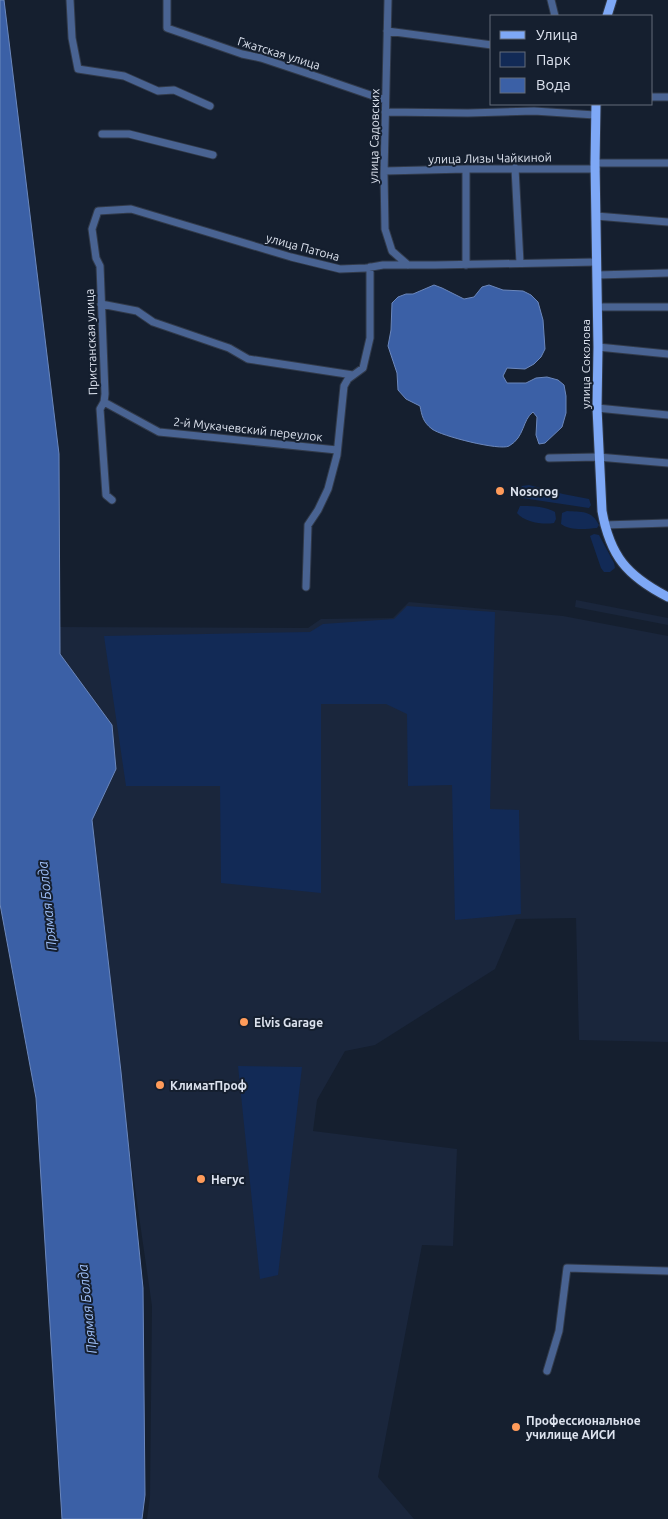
<svg xmlns="http://www.w3.org/2000/svg" width="668" height="1519" viewBox="0 0 668 1519" font-family="Ubuntu,sans-serif">
	<style>
		.built { fill: #1a263c }
		.green { fill: #122a56 }
		.water { fill: #3b60a6; stroke: #6b87bc }
		.lines { fill: none; stroke-linecap: round; stroke-linejoin: round }
		.minor-casing { stroke: #313a4a; stroke-width: 9 }
		.major-casing { stroke: #313a4a; stroke-width: 11 }
		.minor { stroke: #496392; stroke-width: 7 }
		.major { stroke: #7ea8f6; stroke-width: 9 }
		.poi-dot { fill: #ff9b5a; stroke: #151f2f; stroke-width: 2 }
		.labels { text-anchor: middle; dominant-baseline: central; stroke-width: 4; stroke-linejoin: round; paint-order: stroke }
		.street-label { font-size: 12px; fill: #dce2ee; stroke: #151f2f }
		.poi-label { font-size: 12px; font-weight: bold; fill: #dce2ee; stroke: #151f2f; text-anchor: start }
		.water-label { font-size: 14px; font-style: italic; fill: #9ebff9; stroke: #151f2f }
	</style>
	<rect width="100%" height="100%" fill="#151f2f"/>
	<path class="built" d="M576 600 668 618V625L575 607Z
		M409 602 563 616 668 636V1042L579 1040 576 918 516 919 495 969 375 1045 345 1051 317 1100 313 1131 457 1149 453 1246 422 1245 378 1477 414 1519H147L150 1496 152 1306 54 627 308 628 321 619 393 618Z"/>
	<path class="green" d="M529 485 563 494 589 499 591 505 589 508 522 498C518 493 519 490 522 486Z
		M520 506C531 506 545 506 555 512L556 519 554 523C543 525 524 522 517 513Z
		M567 511C581 512 592 510 599 525L597 528C586 529 570 531 561 524L562 513Z
		M594 534 599 535 614 563 615 568 610 572H604L601 568 590 536Z
		M407 606 495 612 490 809 519 810 521 914 455 920 452 785 408 786 407 714 386 704H321V893L221 883 220 786H126L104 636 310 632 323 624 394 619Z
		M238 1066 302 1067 278 1275 260 1279Z"/>
	<path class="water" d="M0 0H4L59 454 60 654 112 725 116 769 92 820 121 1072 143 1288 145 1495 142 1519H62L36 1098 0 904Z
		M434 285 442 288 464 299 474 297 482 287 489 285 503 290 523 291 531 295 538 302 543 320 545 349 541 357 534 364 525 369 507 368 503 376 507 383H526L536 378 547 377 558 380 564 385 566 396V413L562 427 545 443 539 444 536 435 537 417 533 412C522 420 525 437 509 446 500 451 441 436 432 429 423 422 422 416 420 406L406 399 398 390 397 373 388 346 391 330 392 303 398 297 406 294H413Z"/>
	<g class="lines">
		<g class="minor-casing">
			<path id="minor" d="M70 0 72 38 78 69 124 76 158 91 174 90 210 106
				M167 0V28L242 54 261 58 318 77 385 100
				M388 0 384 174 385 229 392 251 408 265
				M551 0 555 16
				M387 31 492 45
				M652 97H668
				M385 112 468 113 534 111 595 115
				M102 134H129L213 155
				M595 163H668
				M515 168 520 263
				M384 171 466 169H596
				M596 216 668 222
				M466 265V169
				M597 275 668 273
				M101 304 137 311 153 322 229 348 248 359 353 375
				M597 307H668
				M598 347 668 354
				M104 402 159 432 337 450
				M597 408 668 415
				M549 458 598 457 668 463
				M112 500 106 495 100 409 104 402 105 394 100 266 96 258 92 229 98 211 131 209 291 257 340 269 366 268 383 265H435L597 262
				M604 525 668 523
				M306 587 308 525 318 510 328 489 337 455 344 386 348 379 363 368 370 338V267
				M547 1371 559 1331 567 1268 668 1271"/>
		</g>
		<g class="major-casing">
			<path id="major" d="M607 16 612 0
				M596 104 595 163 598 347 597 408 602 511C610 556 627 576 668 597"/>
		</g>
		<use href="#minor" class="minor"/>
		<use href="#major" class="major"/>
	</g>
	<g class="poi-dot">
		<circle cx="500" cy="491" r="5"/>
		<circle cx="244" cy="1022" r="5"/>
		<circle cx="160" cy="1085" r="5"/>
		<circle cx="201" cy="1179" r="5"/>
		<circle cx="516" cy="1427" r="5"/>
	</g>
	<g class="labels">
		<g class="street-label">
			<text transform="translate(279 53) rotate(17)">Гжатская улица</text>
			<text transform="translate(374 136) rotate(-89)">улица Садовских</text>
			<text transform="translate(490 158) rotate(-1)">улица Лизы Чайкиной</text>
			<text transform="translate(303 247) rotate(15)">улица Патона</text>
			<text transform="translate(91 342) rotate(-92)">Пристанская улица</text>
			<text transform="translate(585 364) rotate(-90)">улица Соколова</text>
			<text transform="translate(248 429) rotate(6)">2-й Мукачевский переулок</text>
		</g>
		<g class="poi-label">
			<text x="510" y="491">Nosorog</text>
			<text x="254" y="1022">Elvis Garage</text>
			<text x="170" y="1085">КлиматПроф</text>
			<text x="211" y="1179">Негус</text>
			<text x="526" y="1420">Профессиональное<tspan x="526" dy="14">училище АИСИ</tspan></text>
		</g>
		<g class="water-label">
			<text transform="translate(47 906) rotate(-96)">Прямая Болда</text>
			<text transform="translate(87 1309) rotate(-96)">Прямая Болда</text>
		</g>
	</g>
	<rect x="490" y="15" width="162" height="90" fill="#151f2f" stroke="#656d7b"/>
	<rect x="500" y="31" width="25" height="8" fill="#7ea8f6" stroke="#656d7b"/>
	<text x="536" y="40" font-size="15" fill="#dce2ee">Улица</text>
	<rect x="500" y="52" width="25" height="15" fill="#122a56" stroke="#656d7b"/>
	<text x="536" y="65" font-size="15" fill="#dce2ee">Парк</text>
	<rect x="500" y="78" width="25" height="15" fill="#3b60a6" stroke="#656d7b"/>
	<text x="536" y="90" font-size="15" fill="#dce2ee">Вода</text>
</svg>
